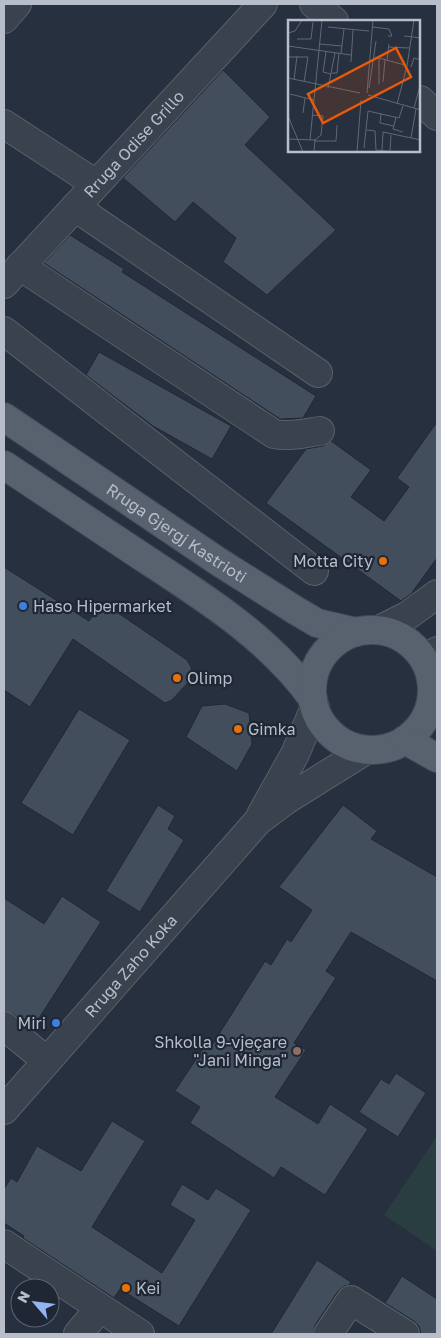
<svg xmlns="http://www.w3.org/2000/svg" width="441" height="1338" viewBox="0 0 441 1338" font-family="'Golos Text',sans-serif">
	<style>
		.green { fill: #293e40 }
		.building { fill: #434e5d; stroke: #212936 }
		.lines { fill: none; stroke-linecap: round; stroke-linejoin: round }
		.minor-casing { stroke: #58606c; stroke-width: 30 }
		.major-casing { stroke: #444b58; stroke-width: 30 }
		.minor { stroke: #3a424e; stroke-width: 28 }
		.major { stroke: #58616e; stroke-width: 28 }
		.food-dot { fill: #e8710a; stroke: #1f2734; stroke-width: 2 }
		.shop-dot { fill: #3f7fe0; stroke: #1f2734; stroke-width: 2 }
		.education-dot { fill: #8d6e63; stroke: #1f2734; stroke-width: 2 }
		.labels { text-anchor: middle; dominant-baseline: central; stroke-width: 4.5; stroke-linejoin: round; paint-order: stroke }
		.street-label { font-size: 16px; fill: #b7bdc9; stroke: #1f2734 }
		.poi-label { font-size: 16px; fill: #b7bdc9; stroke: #1f2734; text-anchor: start }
		.inset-road { fill: none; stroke: #606876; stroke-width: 1 }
		.view { fill: #e8590c; fill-opacity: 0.15; stroke: #e8590c; stroke-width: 2.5 }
		.inset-edge { fill: none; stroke: #b7bdc9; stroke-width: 2.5 }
	</style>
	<rect width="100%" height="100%" fill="#26303e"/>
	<path class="green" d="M437 1136V1251L384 1215Z"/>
	<path class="building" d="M223 70 270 117 245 145 336 230 267 295 223 262 236 238 193 202 175 222 123 178Z
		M70 235 124 269 122 272 316 396 303 418 280 419 44 263Z
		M99 352 231 426 212 459 153 426 86 375Z
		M437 422V558L411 594 401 601 266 503 306 449 323 446 331 441 371 470 351 497 384 521 409 487 397 478Z
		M4 567 89 621 102 602 187 660 191 667 192 678 172 700 165 703 73 639 30 707 4 690Z
		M225 704 249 713 252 744 237 771 186 737 202 706Z
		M79 709 130 740 73 835 21 803Z
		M158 805 175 816 168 829 184 840 140 912 106 891Z
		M343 805 377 831 371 839 437 877V981L351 932 326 971 336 978 294 1043 306 1050 275 1097 318 1124 330 1104 368 1129 325 1195 281 1167 274 1178 190 1123 200 1107 175 1091 204 1047 209 1050 265 961 271 965 287 939 291 942 312 910 279 887Z
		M62 896 101 922 32 1029 13 1014 4 1011V898L44 924Z
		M396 1073 426 1093 398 1137 359 1112 381 1079 389 1084Z
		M112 1121 145 1141 92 1227 162 1273 195 1220 170 1205 182 1184 208 1200 216 1188 251 1210 179 1326 120 1289 114 1298 23 1238 24 1236 4 1223V1189L11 1178 17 1182 37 1146 81 1171Z
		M317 1260 351 1282 349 1285 344 1286 338 1291 315 1325 313 1334H271Z
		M402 1276 437 1299V1334H421L419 1326 414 1321 385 1303Z"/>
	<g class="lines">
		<g class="minor-casing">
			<g id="minor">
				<path d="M314 4 334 21"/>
				<path d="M4 19 17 4"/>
				<path d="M420 100 437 116"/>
				<path d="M4 124 96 184"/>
				<path d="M75 207 318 373"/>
				<path d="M20 266 274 434C289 437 305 433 320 431"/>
				<path id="s1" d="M4 284 263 4"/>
				<path d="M4 331 314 571"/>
				<path d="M379 630 407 616 437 594"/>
				<path d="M430 673 437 651"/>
				<path d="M261 815 295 754 315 707"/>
				<path d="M4 1026 47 1061"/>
				<path id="s2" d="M4 1110 258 821 286 800 366 750"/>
				<path d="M4 1244 140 1334"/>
				<path d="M78 1334 100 1308"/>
				<path d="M328 1334 351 1300 405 1334"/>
			</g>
		</g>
		<g class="major-casing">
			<g id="major">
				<path id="s3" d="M4 417 219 562 295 610 317 623 356 632"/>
				<path d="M4 465C52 497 99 528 147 560 208 600 270 639 313 699"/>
				<circle cx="372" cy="690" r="60"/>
				<path d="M405 740 437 758"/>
			</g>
		</g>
		<use href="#minor" class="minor"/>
		<use href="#major" class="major"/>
	</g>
	<g class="food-dot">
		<circle cx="383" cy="561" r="5"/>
		<circle cx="177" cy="678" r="5"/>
		<circle cx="238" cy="729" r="5"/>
		<circle cx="126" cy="1288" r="5"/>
	</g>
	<g class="shop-dot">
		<circle cx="23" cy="606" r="5"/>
		<circle cx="56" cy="1023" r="5"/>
	</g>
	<circle class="education-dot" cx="297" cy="1051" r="5"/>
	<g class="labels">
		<g class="street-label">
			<text stroke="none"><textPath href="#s1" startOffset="191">Rruga Odise Grillo</textPath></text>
			<text stroke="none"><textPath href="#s3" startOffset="208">Rruga Gjergj Kastrioti</textPath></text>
			<text stroke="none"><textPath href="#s2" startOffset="192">Rruga Zaho Koka</textPath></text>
		</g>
		<g class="poi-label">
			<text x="373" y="561" text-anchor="end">Motta City</text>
			<text x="33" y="606">Haso Hipermarket</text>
			<text x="187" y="678">Olimp</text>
			<text x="248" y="729">Gimka</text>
			<text x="46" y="1023" text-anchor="end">Miri</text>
			<text x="287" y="1042" text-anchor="end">Shkolla 9-vjeçare<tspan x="287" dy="18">"Jani Minga"</tspan></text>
			<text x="136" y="1288">Kei</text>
		</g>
	</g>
	<g transform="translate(288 20)">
		<rect width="132" height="132" fill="#26303e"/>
		<path class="inset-road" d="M40 7 81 11M84 7 101 9 104 16H100M0 13 7 11 14 0M116 16 133 18M9 19H23L25 2M31 24 54 26M0 26 63 35M100 27 121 28M38 32 35 52 43 54M53 33 56 9M0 37H20L16 62M87 37 117 45M99 40 101 24M63 42 65 10M123 47 126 38 133 40M44 53H49L51 33M0 58 72 73M6 60 9 36M95 62 97 40M91 64V38M40 68 47 33M81 68 88 21M79 73 85 0M2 74 26 80M80 75 133 90M109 84 119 46 126 0M126 88 133 62M15 93 17 78M93 93 92 103 106 106M24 95 35 96 33 115 27 120M0 96 15 132M108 97 105 109 115 112M79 110 87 111 88 130 108 132M123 118 128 89M0 119 27 120 26 132M22 120 34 0M26 121H48L49 105M76 128 80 91 111 98 115 86M94 130 95 112 133 120M102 131 103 115M69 132 73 80"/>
		<path class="view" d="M108 28 123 57 35 103 20 74Z"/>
		<rect width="132" height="132" class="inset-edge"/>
	</g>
	<rect width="441" height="1338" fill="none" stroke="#b7bdc9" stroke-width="10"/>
	<g transform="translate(35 1303) rotate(298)"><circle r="24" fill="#1f2734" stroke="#5c6370"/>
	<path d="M0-4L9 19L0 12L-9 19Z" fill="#92b4f3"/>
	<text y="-8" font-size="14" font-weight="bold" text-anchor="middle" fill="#b7bdc9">N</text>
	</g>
</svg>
